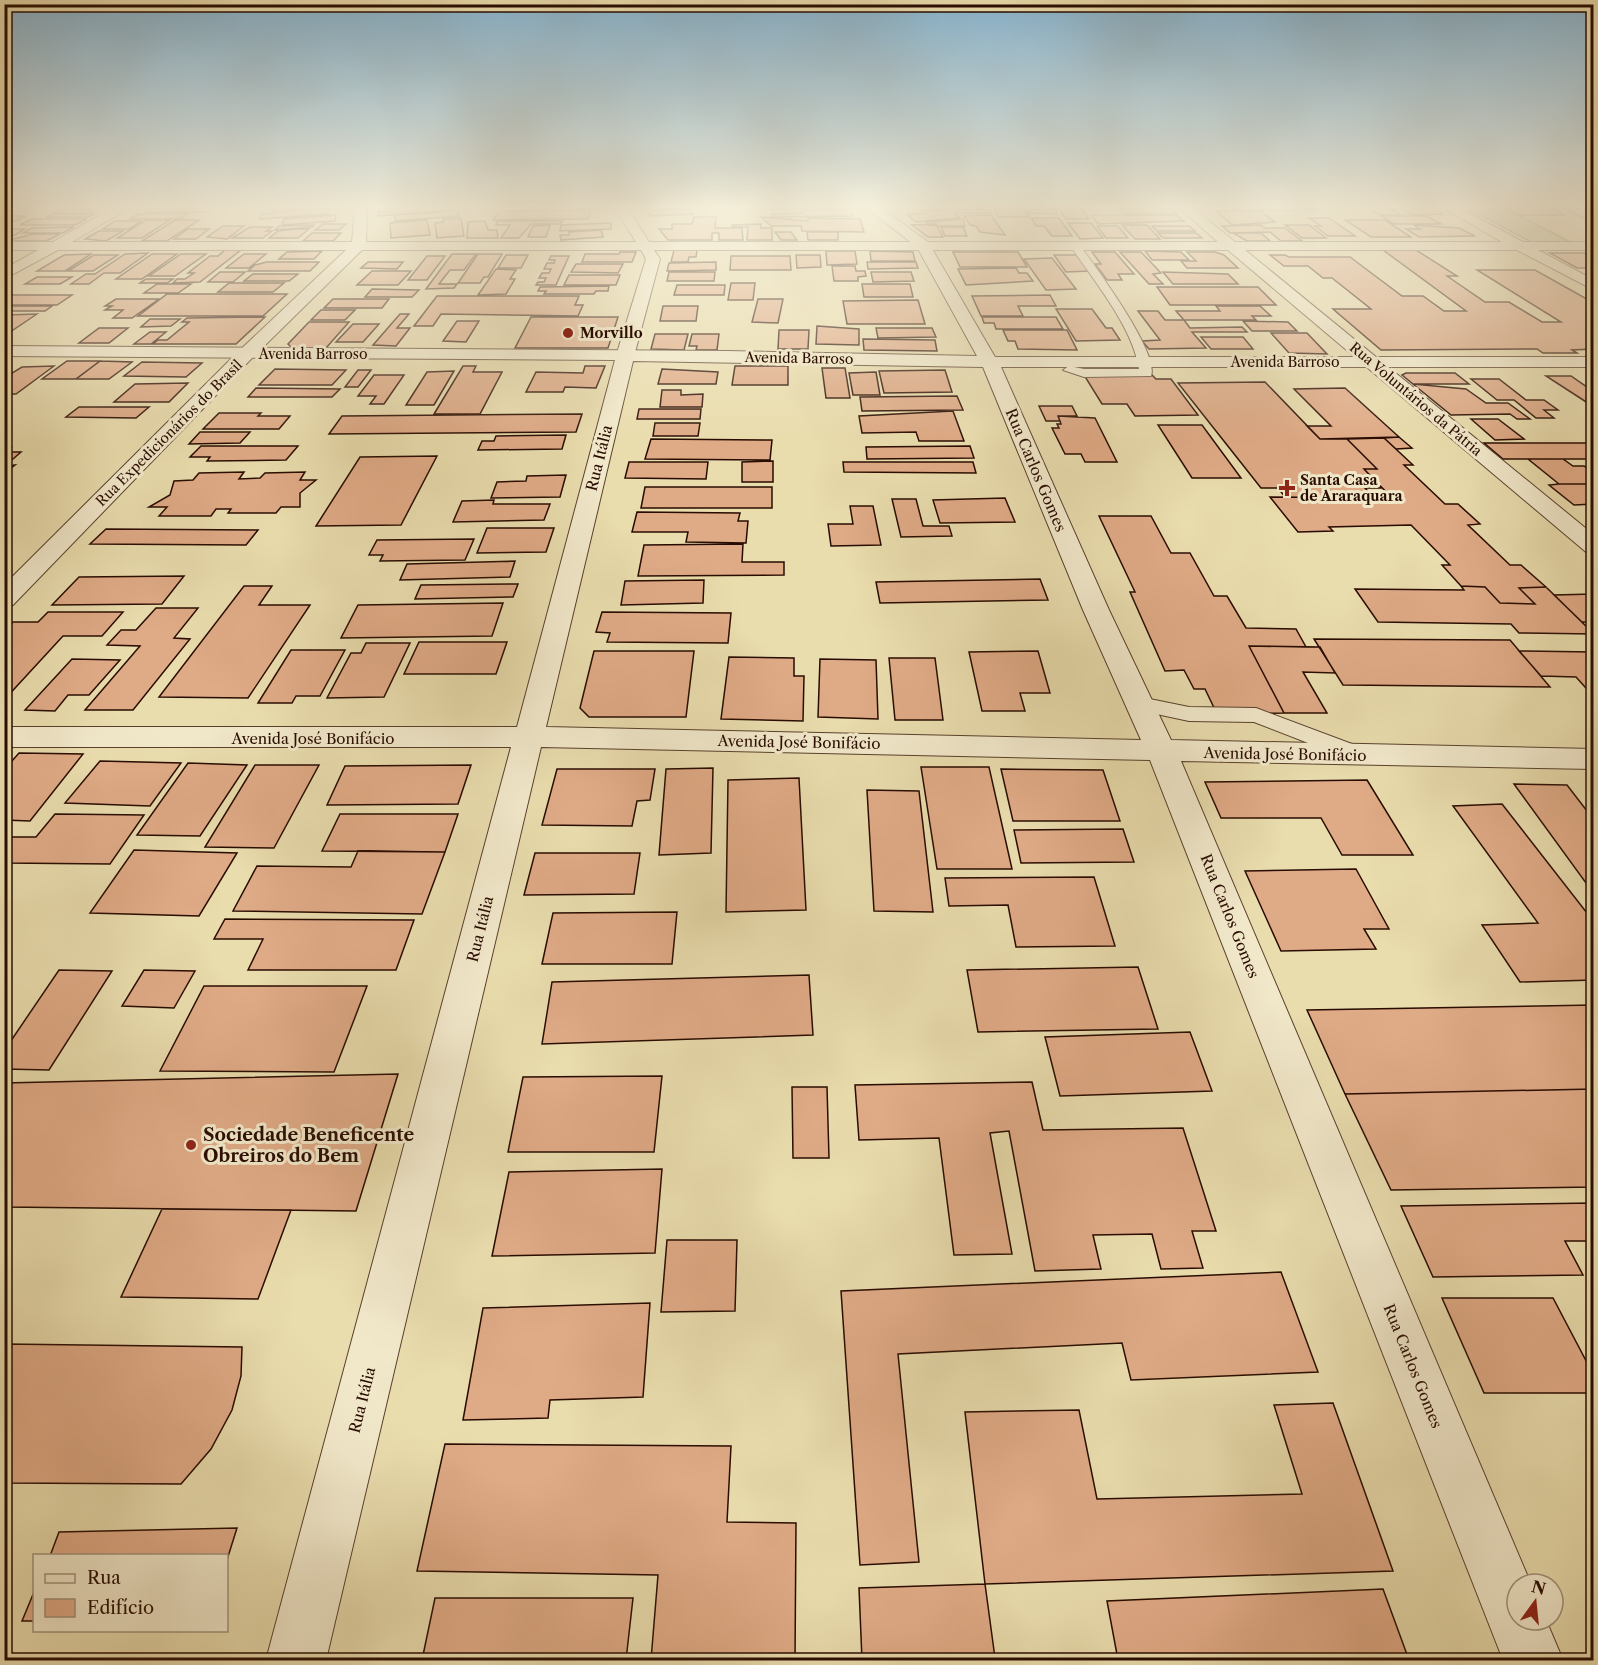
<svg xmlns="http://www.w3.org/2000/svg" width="1598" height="1665" viewBox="0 0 1598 1665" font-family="'Libre Caslon Text',serif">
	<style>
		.green { fill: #b0c28f; stroke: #6c6748; stroke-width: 1.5 }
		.building { fill: #dfaa86; stroke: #290c01; stroke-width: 1.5 }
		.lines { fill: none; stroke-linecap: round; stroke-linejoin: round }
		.service-casing { stroke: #59402c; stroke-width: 2 }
		.minor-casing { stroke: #59402c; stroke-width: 2 }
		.tertiary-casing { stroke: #59402c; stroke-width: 2 }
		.service { fill: #f1e8ca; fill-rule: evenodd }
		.minor { fill: #f1e8ca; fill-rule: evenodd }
		.tertiary { fill: #f1e8ca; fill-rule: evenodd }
		.poi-dot { fill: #8f2418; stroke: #f1e8ca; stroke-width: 2 }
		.labels { text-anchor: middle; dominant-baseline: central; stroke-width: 6; stroke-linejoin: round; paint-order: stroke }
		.far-poi-label { font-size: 14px; font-weight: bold; fill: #290c01; stroke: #f1e8ca; text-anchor: start }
		.far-street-label { font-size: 14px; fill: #290c01; stroke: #f1e8ca }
		.street-label { font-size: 15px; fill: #290c01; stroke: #f1e8ca }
		.near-poi-label { font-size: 18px; font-weight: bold; fill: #290c01; stroke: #f1e8ca; text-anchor: start }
	</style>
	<rect width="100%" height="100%" fill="#e9dcad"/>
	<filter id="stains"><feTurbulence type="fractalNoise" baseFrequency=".00333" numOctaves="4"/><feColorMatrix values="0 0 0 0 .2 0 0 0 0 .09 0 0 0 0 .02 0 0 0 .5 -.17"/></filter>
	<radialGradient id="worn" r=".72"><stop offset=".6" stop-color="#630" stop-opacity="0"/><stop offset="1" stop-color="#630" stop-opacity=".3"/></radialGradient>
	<path class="green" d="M1464 206H1501L1572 243 1531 242Z"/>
	<path class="building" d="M155 206H215L207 212 145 213Z
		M272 206H324L272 211Z
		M420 206 457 207H452V210L378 216V212L391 211V209Z
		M507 206H589L591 209H547Z
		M770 206H841L842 208 770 209Z
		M1057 206H1079L1089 219H1066Z
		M1229 206H1315L1321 210H1234Z
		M1431 206 1442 214 1413 215 1403 209H1391L1401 215H1380L1365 207Z
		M1501 206H1547L1565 215H1518Z
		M1558 206H1594V223Z
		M329 208V214L260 219 261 214Z
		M1171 208 1177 214H1125L1120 209Z
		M61 209H96L88 213H52Z
		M689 209 693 214 651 216 646 210Z
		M851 209 853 216 772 217V214L803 213 802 210Z
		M994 209H1023L1029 217H999Z
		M1027 209 1056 210 1057 214 1028 213Z
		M591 210 588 219 493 220 499 211Z
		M920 210H991L992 213H955L959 218 916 222 907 215 925 213Z
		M459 211V216L395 221V215Z
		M1216 211H1260L1275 222 1232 225Z
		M189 213 180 219H129L139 214Z
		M54 214H95L88 217H46Z
		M336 215 335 221 282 225 284 219Z
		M991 215 1005 235 980 232 976 226 970 225 964 216Z
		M1091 215H1176L1184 221 1098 224Z
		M13 216H26L4 226V220Z
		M1381 216H1427L1441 224H1394Z
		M694 217H716L715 228H742L743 240H719V233H712V240H668L659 229H672V224H692Z
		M761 217 808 221V218L860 219 864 232 802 231 801 226H771Z
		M461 218 464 236 437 238 435 223 444 222 443 219Z
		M1031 218H1059L1072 236H1052L1044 226H1036Z
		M1309 218H1329L1355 236H1328L1315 226H1321Z
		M32 219H87L75 225H20Z
		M963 219 965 226H937L928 225 927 222Z
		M146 220H170L142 238H117Z
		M175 220H199L167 241H142Z
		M427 220 430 235 391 238 390 223Z
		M1345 220H1385L1411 237H1371Z
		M115 221H141L129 229H103Z
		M485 221 488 230H497L498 238H467L468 222Z
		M497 221H563L560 224H531L519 238H501L510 225H496Z
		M611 223V229L560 231 561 225Z
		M1068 223H1091L1103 238 1080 239Z
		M323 224H346L339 230H315Z
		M761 224V228H772V240H747L748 227H732V225Z
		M936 224 943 237H928L912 225Z
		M314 225 312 227 275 230 279 226Z
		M550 225 546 237H528L533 226Z
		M1122 225H1147L1160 239H1135Z
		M1261 225 1264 228H1285L1302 241H1281L1270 232 1230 233 1222 226Z
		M1285 225H1309L1326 238H1302Z
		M1414 225 1459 228 1475 236 1419 237 1406 229H1420Z
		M223 226H244L227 239 207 237Z
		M1097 226H1118L1128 238H1106Z
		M1152 226H1189L1195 231H1157Z
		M74 227 63 233H23L32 228Z
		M250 227H272L266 231H272L263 238H232Z
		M941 227H963L967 236H945Z
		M25 229 9 238H4L5 229Z
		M188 229H209L196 239H174Z
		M295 229H309L298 238H269L278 231Z
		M601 230 603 237 561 240 560 235H569V232Z
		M99 231H123L106 241 85 239Z
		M775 232H791L797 240H781Z
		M807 232H838V240H808Z
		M312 233H341L333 241H303Z
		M1158 233H1196L1202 238H1163Z
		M1233 233H1261L1270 241H1247Z
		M33 234H60L46 241H6Z
		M225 250H241L200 282 173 283 177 279H185L194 273H188L210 256H218Z
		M674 250H697L696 257H689L688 262H671Z
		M1383 250H1416L1457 276H1447L1485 302H1509L1542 322H1561L1477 270H1535L1594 303V349L1572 350 1577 353H1543L1537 349 1381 350 1333 309H1371L1332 278H1323L1308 266H1284L1270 255H1285L1289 257H1350L1402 296H1423L1444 311H1466Z
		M322 251 314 259H279L287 252Z
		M826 251H855L857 264 827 265Z
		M870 251 913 252 915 261H871Z
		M1145 251 1181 252 1189 260H1152Z
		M620 252H636L632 262H582L585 254H619Z
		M953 252H1018L1027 267H960Z
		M1092 252H1115L1134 274H1118L1122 280H1107L1095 264H1101Z
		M1120 252H1141L1161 273 1153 274 1163 284H1149Z
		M1187 252H1215L1224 255 1238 268H1187L1181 261H1196Z
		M148 253 120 273H104L89 284H71L86 274H95L125 254Z
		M1550 253H1584L1594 258V268H1577Z
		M91 254 65 271H37L64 255Z
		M152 254H177L142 279H116Z
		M181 254H206L175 276H149Z
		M244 254H266L249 268H226Z
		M452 254H476L464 270H450L439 284H457L454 288 426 289Z
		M478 254H502L488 277H484L480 283H458Z
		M94 255H118L93 271H68Z
		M506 255H528L521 268H498Z
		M796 255H820L821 267 797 268Z
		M1054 255H1076L1089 271 1066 272Z
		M427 256H445L427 280H408Z
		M551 256H569L556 285H536L538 282H544L546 278H539L542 273H549L551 269H544L547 263H554L555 260H549Z
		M731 256H790L791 270H730Z
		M1052 258 1076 289 1046 290 1024 259Z
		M267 262H319L310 271H248L255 265Z
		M368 262H403L397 269 361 268Z
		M716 262V270L667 271 669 263Z
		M867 262H916L918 268 868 269Z
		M576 264H623L618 273 571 272Z
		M832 266H855L856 271H865L866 276 858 277V281H834Z
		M1016 268 1019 273H1027L1033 281 966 285 958 269Z
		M496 269 516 270 510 279H515L506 294 478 295Z
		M372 271H411L398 285H357Z
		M220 272H245L233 282H208Z
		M669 272H715L714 281H667Z
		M871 272H911L914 281 873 282Z
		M1163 272 1228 274 1238 284H1173Z
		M253 274H298L289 281H244Z
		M569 275H620L616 285H564Z
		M37 277H72L60 284H25Z
		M146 279H173L167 283H140Z
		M229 283H284L273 292H218Z
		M731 283H755L753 300H728Z
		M157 284H191L178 293H144Z
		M862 284H910L913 297H864Z
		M677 285H725L724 295H674Z
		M609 286 608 291H596L594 294H544L546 291H538L540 287Z
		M1157 287H1258L1276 305H1170Z
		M372 289 419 290 412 297H365Z
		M167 294H287L263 316H138Z
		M4 295H72L57 305H4Z
		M1050 295 1056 306H1018L1023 316H981L972 296Z
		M437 296H579L575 305H583L578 316 441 314 433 326H414Z
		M116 299H159L132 318H113L123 310H105L112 306H105Z
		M333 299H389L382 308H324Z
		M758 299H783L778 323 752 322Z
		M918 300 925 324H847L843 301Z
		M4 306H52L45 311H8L5 314Z
		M663 306H698L696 321H660Z
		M1216 306H1260L1271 316H1252L1256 320H1184L1176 311H1220Z
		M1056 309H1092L1106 328H1112L1120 340 1076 341Z
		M321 310H355L345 320H311Z
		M1138 311H1158L1165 320H1184L1190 328 1242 327 1247 332H1192L1206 348 1149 349 1142 341 1160 340Z
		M37 314 4 336V315Z
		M400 314H409L397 328H410L396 346 373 345Z
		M265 317 236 344H153L158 340H167L189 322H182L187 318Z
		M531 317H618L608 348H515Z
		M982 317H1056L1063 329H996L994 323H984Z
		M150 319H180L171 326 141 327Z
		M457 321H479L466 342 443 341Z
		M1243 321 1288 322 1297 331H1252Z
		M309 322H349L326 348H292L288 344Z
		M353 324H379L363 342H336Z
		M817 326 859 329V345L816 344Z
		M99 328H128L109 343H79Z
		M876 328H932L936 337 878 338Z
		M779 330H809L808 349H778Z
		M1003 330H1067L1077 350 1018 349 1015 341H1008Z
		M150 332H166L151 344H134Z
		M1271 333H1307L1327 354 1289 353Z
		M655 334H688L684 350 651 349Z
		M692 334H719L717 350H696L697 346H689Z
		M1201 337H1243L1253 349H1211Z
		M863 339 935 340 937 351 864 350Z
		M67 361H100L76 379H42Z
		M100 361 132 362 109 379H76Z
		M142 362 202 363 186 377 124 376Z
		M54 366 16 394H4V378L22 367Z
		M463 366H476L473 372H502L480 414H434Z
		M585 366H605L596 388 565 387 563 392H526L536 372 583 373Z
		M735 366H788V385H732Z
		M822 368H845L850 398H826Z
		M275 369 346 370 332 385H259Z
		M662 369 718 372 716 384H658Z
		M358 370H371L358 387H345Z
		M945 370 952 392 884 393 879 371Z
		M454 371 434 405H406L427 372Z
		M876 372 880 395H853L849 373Z
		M1406 373H1455L1469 384H1413L1402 375Z
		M374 375H404L384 404H370L376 396H358Z
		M1084 375H1152L1156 379H1171L1198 415 1135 416 1127 404H1102Z
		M1546 376H1571L1594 392V407Z
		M1471 379H1499L1526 400H1544L1558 410H1544L1554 418H1536L1514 400H1497Z
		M1265 382 1320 439H1347L1377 469H1364L1382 488H1365L1374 498 1285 497 1278 488H1261L1178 383Z
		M188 383 169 402H114L135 384Z
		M1413 384 1466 389 1486 403H1508L1530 419H1517L1510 414 1451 415Z
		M256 388 340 389 332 397H248Z
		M1345 388 1399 437 1320 439 1307 426H1331L1294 389Z
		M662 390H681V395L703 394 702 407H660Z
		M957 396 963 410 862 411 860 397Z
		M1039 406H1072L1077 416H1058L1060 421H1046Z
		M79 407H149L136 418 66 417Z
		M639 409H701L700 419H637Z
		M953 411 964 441H919L916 432 862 433 859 416Z
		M219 413H261L258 416H290L279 429H203Z
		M582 414 576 432 329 434 342 416Z
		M1058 416 1095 418 1117 462H1085L1081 454H1065L1052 428H1059L1057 424H1061Z
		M1471 419H1498L1524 439 1495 440Z
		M655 423H700L698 436H653Z
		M1158 425H1202L1241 478H1192Z
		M200 432H250L240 443 189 444Z
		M566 435 562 449 478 450 482 441H494L496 436Z
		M1399 437 1406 443 1412 448 1396 449 1384 438Z
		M1384 438 1413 465H1404L1445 504H1458L1480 524 1468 525 1510 565H1521L1546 587 1519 588 1535 604 1500 603 1485 587 1461 586 1442 565H1450L1411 525 1329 527 1333 531 1298 532 1270 497 1392 498 1364 469H1377L1347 439Z
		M651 439 772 440 770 460 645 459Z
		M1484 443H1594V459H1503Z
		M201 446H298L286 460 207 461 210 457H190Z
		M970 446 974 458 867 459 866 447Z
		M4 448H11L6 452H21L5 466 15 465 4 474Z
		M437 456 401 525 316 526 360 457Z
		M1528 459H1563L1573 466H1584L1594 473V484H1559Z
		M773 461V482H742V462Z
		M629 462H708L706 479 625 478Z
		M843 462H973L976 473 844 472Z
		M244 472 239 479 260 478 265 473 305 472 300 480H316L300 493V507H281L276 513H228L231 509H216L211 516H159L167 507H149L170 495 174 481 193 480 199 473Z
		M566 475 560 497 491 498 497 482 526 481 527 476Z
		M1559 484H1594V504L1574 505 1549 485Z
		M645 487H772V508H641Z
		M1005 498 1015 522 940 523 933 500Z
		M892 499H916L923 526H949L952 536 901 537Z
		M494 500 493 504H550L544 520 453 522 462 501Z
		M850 506H873L881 545 831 546 828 524H853Z
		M637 512 740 513 738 521H748L746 543 686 542 688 532H632Z
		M1099 516H1151L1171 553H1190L1214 596H1227L1246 628 1296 629 1306 647 1249 646 1284 713 1217 714 1205 689H1194L1184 670 1165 671 1130 592H1135Z
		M487 528H554L546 552 477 553Z
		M106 529 258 530 246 545 90 544Z
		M474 539 465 560 380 561 383 555H369L377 540Z
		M743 544 742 562H784V575L638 576 644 545Z
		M515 561 510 577 400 580 407 564Z
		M184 576 162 604 52 605 79 577Z
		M1040 579 1048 600 880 603 876 582Z
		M704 580 703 603 621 605 625 581Z
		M518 584 513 597 415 599 421 585Z
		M244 586H272L259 605H310L248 698 159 697Z
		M1461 586 1485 587 1500 603 1535 604 1519 588 1546 587 1594 634 1519 633 1511 624 1378 622 1355 589 1464 590Z
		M1594 594V622H1582L1554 595Z
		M503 603 492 636 341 638 358 605Z
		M156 608H198L174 638 190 639 133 710H85L140 646 107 645 121 630H136Z
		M48 612H123L102 636H63L4 700V631L13 622H38Z
		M602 612 731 613 728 643 607 642 610 633 596 632Z
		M1314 639 1510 640 1550 687 1343 685Z
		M419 642H507L496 674H404Z
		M366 643H410L384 697 327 698 351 653H361Z
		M1249 646 1320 647 1335 673 1303 672 1327 713H1284Z
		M291 650H345L320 696H296L292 703H258Z
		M594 651H694L686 717H589L580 708Z
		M1038 651 1050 693H1020L1025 711H982L969 652Z
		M1519 651 1593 652 1594 697 1576 677 1541 676Z
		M729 657 794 658V676H804L803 721 721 719Z
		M889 658H935L943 720H895Z
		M72 659 120 660 89 695H68L55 711 25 710Z
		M820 659 876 660 878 719 818 717Z
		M19 753 83 754 30 821 4 820V770Z
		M100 761 181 763 150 806 65 803Z
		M188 763 247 765 200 836 137 835Z
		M255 765H319L274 848 205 847Z
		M471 765 458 804 327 805 345 766Z
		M921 767H989L1012 869H937Z
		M713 768 711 853 659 855 666 769Z
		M557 769H655L650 800 637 801 632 826 542 825Z
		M1001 769 1103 770 1120 821H1013Z
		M799 778 806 910 726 912 728 780Z
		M1367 780 1413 855H1342L1321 818H1221L1205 782Z
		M1514 784 1567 785 1594 820V894Z
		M867 790 919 791 933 912 874 911Z
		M1502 804 1594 922V980L1520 982 1482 925 1538 923 1453 806Z
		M55 814 144 815 110 864 4 863V837H36Z
		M340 814H458L445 852 322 851Z
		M1123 829 1134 862 1021 863 1014 830Z
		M134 850 237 853 199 916 90 913Z
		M358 851 445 852 422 914 233 911 257 866 351 867Z
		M535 853H640L634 894 524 895Z
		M1356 869 1389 929H1364L1376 949 1281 951 1245 871Z
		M1094 877 1115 946 1016 947 1008 905 949 906 945 878Z
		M677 912 672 964H542L553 913Z
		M225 919 414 920 396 970H248L263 939H214Z
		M1138 967 1158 1029 978 1032 967 970Z
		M59 970 112 971 49 1070 4 1069V1051Z
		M144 970 195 971 174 1008 122 1006Z
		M809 975 813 1035 542 1044 552 982Z
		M204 986H367L334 1072 160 1071Z
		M1594 1005V1089L1345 1094 1307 1010Z
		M1190 1032 1212 1091 1060 1096 1045 1037Z
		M398 1074 356 1211 4 1207V1083Z
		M662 1076 654 1152H508L523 1077Z
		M1032 1082 1043 1130 1183 1128 1216 1231H1192L1203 1268 1161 1269 1152 1234 1093 1235 1101 1269 1035 1271 1009 1131 990 1133 1012 1254 954 1255 939 1138 859 1140 855 1085Z
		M792 1087H827L829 1158H793Z
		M1594 1089V1187L1391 1190 1345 1094Z
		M662 1169 655 1253 492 1256 509 1172Z
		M1594 1203V1241H1565L1583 1275 1433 1277 1401 1206Z
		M162 1209 291 1210 258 1299 121 1297Z
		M667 1240H737L735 1311 661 1312Z
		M1281 1272 1318 1372 1131 1380 1122 1343 898 1354 919 1562 860 1565 841 1291Z
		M1442 1298H1553L1594 1376V1393H1484Z
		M650 1303 643 1397 550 1400 548 1418 463 1420 483 1308Z
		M4 1344 242 1347 241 1376 232 1410 211 1449 181 1484 4 1483Z
		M1333 1403 1393 1571 985 1584 965 1412 1079 1410 1097 1499 1302 1494 1274 1405Z
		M445 1444 731 1446 727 1522 796 1523 795 1660H651L658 1575 417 1571Z
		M237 1528 226 1563V1556H50L59 1532Z
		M985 1584 995 1658 862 1660 859 1588Z
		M1383 1589 1409 1660H1118L1107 1601Z
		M34 1592V1621H22Z
		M435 1598H633L626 1660H422Z"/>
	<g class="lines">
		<g class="service-casing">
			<path id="service" d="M1072 243H1078C1094 265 1160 353 1151 376L1084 377 1063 370 1069 366 1084 369H1139C1133 327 1093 280 1070 245Z
				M1140 697 1189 707 1256 708 1368 750 1371 755 1368 760 1360 762 1352 760 1254 722 1189 721 1133 709 1130 704 1133 699Z"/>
		</g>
		<g class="minor-casing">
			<path id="minor" d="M116 206H132L72 242H352L355 206H367L366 242H636L614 206H626L649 242H1218L1177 206H1191L1235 242H1502L1440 206H1456L1523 242H1594V250H1538L1594 280V290L1517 250H1245L1594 535V554L1586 552 1228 250H654L660 259 634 356 625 361 616 356 646 259 641 250H362L252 358 13 605 4 607V585L240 350 346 250H58L4 279V269L38 250H4V242H53Z"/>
		</g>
		<g class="tertiary-casing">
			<path id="tertiary" d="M864 206H879L928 242 995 357H1594V367H1001L1109 610 1171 740 1594 749V769L1181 761 1531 1584H1517V1620H1546L1563 1660H1503L1150 760 541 747 326 1660H266L511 747H4V727H517L615 360 4 356V346L727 351 977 356 917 247ZM633 361 983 367 1083 610 1141 740 546 727Z"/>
		</g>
		<use href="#service" class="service"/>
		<use href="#minor" class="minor"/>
		<use href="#tertiary" class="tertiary"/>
	</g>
	<linearGradient id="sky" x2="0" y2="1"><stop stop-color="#88b6d2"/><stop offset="0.47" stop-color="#f5efda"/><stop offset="1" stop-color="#f5efda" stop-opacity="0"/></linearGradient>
	<rect width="1598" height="440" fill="url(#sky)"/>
	<g class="poi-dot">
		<circle cx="568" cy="333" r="6"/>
		<path d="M1284 479h6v6h6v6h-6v6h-6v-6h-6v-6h6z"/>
		<circle cx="191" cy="1145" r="6"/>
	</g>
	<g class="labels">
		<g class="far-poi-label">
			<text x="580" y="333">Morvillo</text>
			<text x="1300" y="480">Santa Casa<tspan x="1300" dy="16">de Araraquara</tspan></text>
		</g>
		<g class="far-street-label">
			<text x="313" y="354">Avenida Barroso</text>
			<text transform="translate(799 358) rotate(1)">Avenida Barroso</text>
			<text x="1285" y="362">Avenida Barroso</text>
			<text transform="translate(1416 399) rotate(40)">Rua Voluntários da Pátria</text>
			<text transform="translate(169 433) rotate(-45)">Rua Expedicionários do Brasil</text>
		</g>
		<g class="street-label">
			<text transform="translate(599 458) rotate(-76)">Rua Itália</text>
			<text transform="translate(1036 470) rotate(67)">Rua Carlos Gomes</text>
			<text x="313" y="738">Avenida José Bonifácio</text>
			<text transform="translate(799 742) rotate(1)">Avenida José Bonifácio</text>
			<text transform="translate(1285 754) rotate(1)">Avenida José Bonifácio</text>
			<text transform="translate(1230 916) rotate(68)">Rua Carlos Gomes</text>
			<text transform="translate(480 929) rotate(-76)">Rua Itália</text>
			<text transform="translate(1413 1366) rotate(68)">Rua Carlos Gomes</text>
			<text transform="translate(362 1400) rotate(-76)">Rua Itália</text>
		</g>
		<g class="near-poi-label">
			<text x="203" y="1135">Sociedade Beneficente<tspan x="203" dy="21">Obreiros do Bem</tspan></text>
		</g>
	</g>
	<rect width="1598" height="1665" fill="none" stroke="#e9dcad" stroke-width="24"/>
	<rect x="6" y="6" width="1586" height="1653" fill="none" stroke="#290c01" stroke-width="3"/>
	<rect x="12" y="12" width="1574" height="1641" fill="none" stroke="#290c01" stroke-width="1.5"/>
	<rect x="33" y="1554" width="195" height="78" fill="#f1e8ca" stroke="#a1907a" stroke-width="1.5"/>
	<rect x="45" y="1574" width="30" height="9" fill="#f1e8ca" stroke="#a1907a" stroke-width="1.5"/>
	<text x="87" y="1584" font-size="18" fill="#290c01">Rua</text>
	<rect x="45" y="1599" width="30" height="18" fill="#dfaa86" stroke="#a1907a" stroke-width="1.5"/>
	<text x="87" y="1614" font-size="18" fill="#290c01">Edifício</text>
	<g transform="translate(1535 1602) rotate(15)"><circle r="28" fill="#f1e8ca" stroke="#a1907a" stroke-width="1.5"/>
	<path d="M0-4.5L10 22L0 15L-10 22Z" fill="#8f2418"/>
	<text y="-9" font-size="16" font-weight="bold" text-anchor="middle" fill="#290c01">N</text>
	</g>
	<rect width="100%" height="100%" filter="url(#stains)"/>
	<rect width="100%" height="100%" fill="url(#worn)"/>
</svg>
